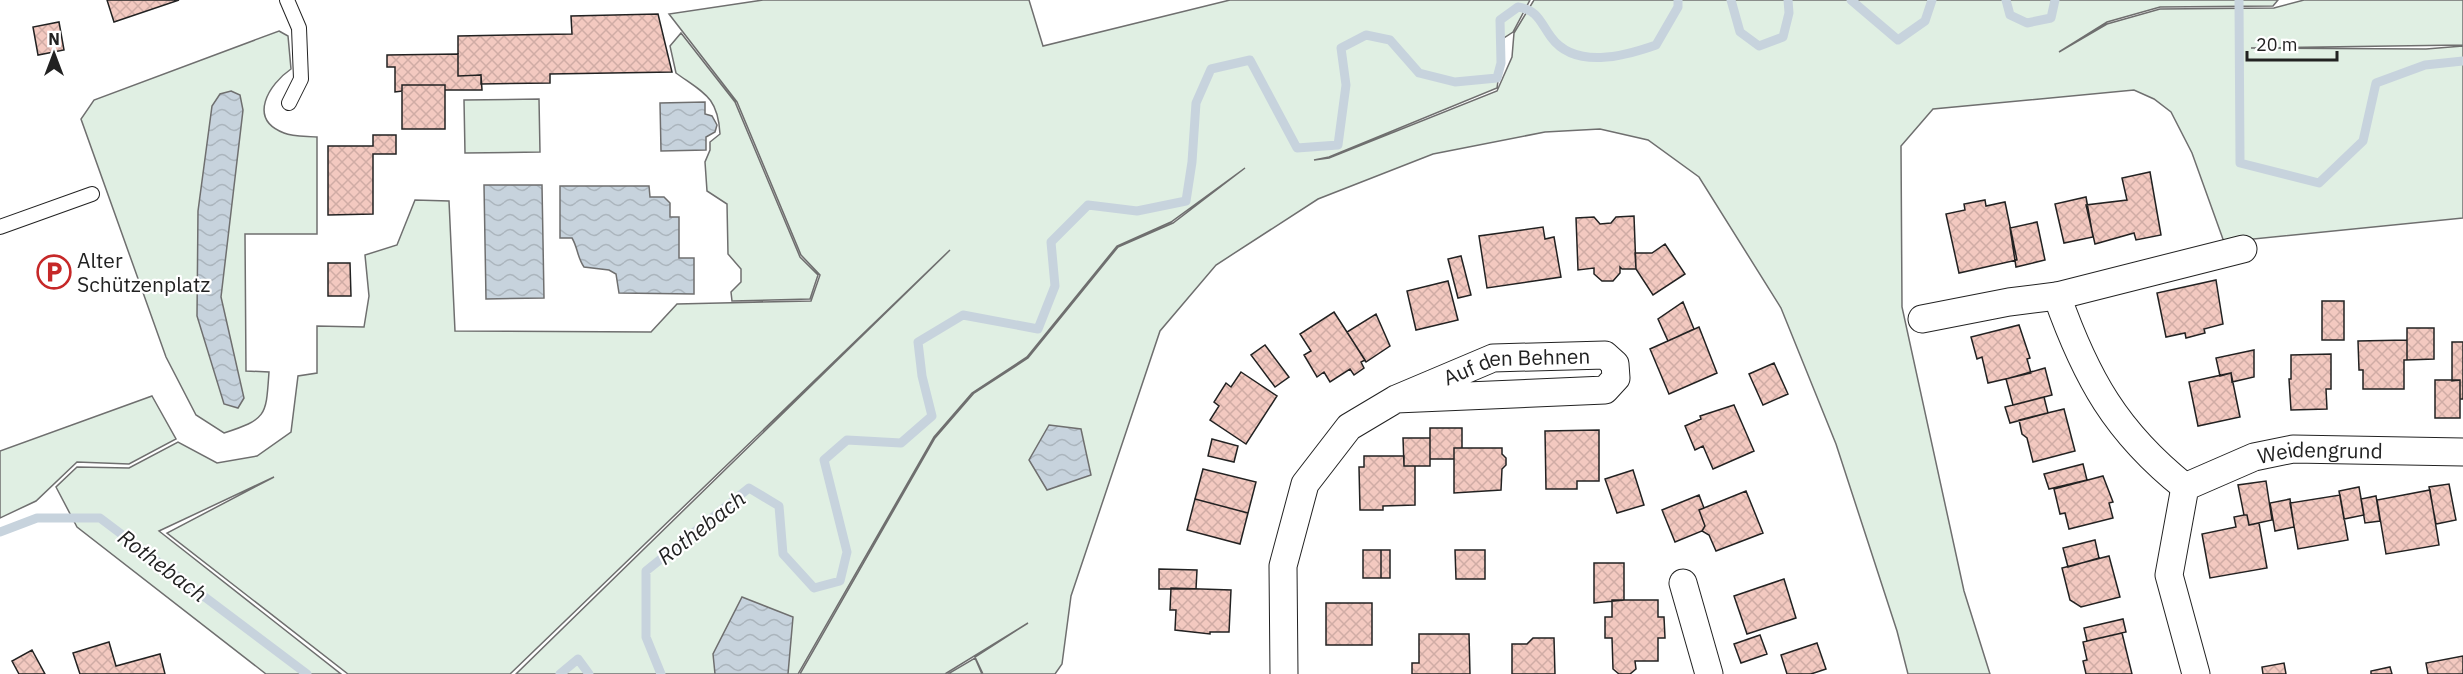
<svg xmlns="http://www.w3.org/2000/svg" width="2463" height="674" viewBox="0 0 2463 674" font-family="'IBM Plex Sans',sans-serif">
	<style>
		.green { fill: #e0efe3; stroke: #6f6f6f; stroke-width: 1.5 }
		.water { fill: url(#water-waves); stroke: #6f6f6f; stroke-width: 1.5 }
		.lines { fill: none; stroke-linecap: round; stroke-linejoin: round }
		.stream { stroke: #c7d3dd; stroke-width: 9 }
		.building { fill: url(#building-cross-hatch); stroke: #222; stroke-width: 1.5 }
		.service-casing { stroke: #222; stroke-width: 16 }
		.minor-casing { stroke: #222; stroke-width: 29 }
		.service { stroke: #fff; stroke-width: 14 }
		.minor { stroke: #fff; stroke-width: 27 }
		.labels { text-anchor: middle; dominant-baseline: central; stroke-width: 4.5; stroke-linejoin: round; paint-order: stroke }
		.poi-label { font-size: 21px; fill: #222; stroke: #fff; text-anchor: start }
		.street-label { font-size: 21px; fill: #222; stroke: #fff }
		.water-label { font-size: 22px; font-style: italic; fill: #222; stroke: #fff }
	</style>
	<defs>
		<pattern id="water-waves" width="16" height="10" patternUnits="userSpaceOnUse" patternTransform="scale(1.5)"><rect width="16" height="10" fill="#c7d3dd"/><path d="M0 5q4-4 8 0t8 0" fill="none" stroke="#abb5bd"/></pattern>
		<pattern id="building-cross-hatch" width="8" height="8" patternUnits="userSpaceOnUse" patternTransform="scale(1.5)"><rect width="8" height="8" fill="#f3c9c0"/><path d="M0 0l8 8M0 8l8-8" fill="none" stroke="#d0aca5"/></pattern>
	</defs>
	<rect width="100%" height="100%" fill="#fff"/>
	<path class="green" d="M763 0H1029L1043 46 1230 0H1530L1513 32 1504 38 1497 88 1329 157 1314 160 1329 158 1497 91 1512 57 1514 33 1534 0H2278L2273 6 2160 7 2107 22 2059 52 2107 24 2160 9 2274 8 2304 0H2463V45L2251 48 2426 49 2463 46V218L2224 242 2192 153 2171 112 2154 99 2134 90 1933 109 1901 146 1902 307 1964 591 1990 674H1908L1897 631 1836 444 1781 308 1699 177 1648 140 1600 129 1545 132 1433 154 1318 199 1216 265 1160 331 1071 596 1062 664 1055 674H983L975 657 1028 623 945 674H800L935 438 974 393 1028 358 1118 247 1173 223 1245 168 1171 222 1117 246 1027 357 972 393 934 437 798 674H516L950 250 510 674H348L167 533 274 477 159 531 341 674H266L77 527 56 487 77 467 129 468 178 442 217 463 257 456 291 432 298 376 317 373V326L364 327 369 296 365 255 397 245 415 200 449 201 455 331 651 332 677 304 811 301 820 275 801 255 737 102 669 14Z
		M279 31 288 36 291 69C269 84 247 119 284 133 293 137 307 136 317 137V234H245L246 371 269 372C266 416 267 419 224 433L196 415 166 357 81 119 94 100Z
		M681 33 735 102 800 257 818 275 810 299 732 301 731 292 741 282V269L728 254 727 204 707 191 705 162 710 150V142L720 134C718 97 704 93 676 73L670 46Z
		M539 99 540 152 465 153 464 100Z
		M152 396 176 439 129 464 77 462 36 501 0 518V451Z
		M975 658 982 674H948Z"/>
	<path class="water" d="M231 91 240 95 243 110 221 297 244 398 238 408 224 404 197 316 198 211 212 106 220 94Z
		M705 102V114L712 116 717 125 715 132 706 137V150L661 151 660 103Z
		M484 185H542L544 298 486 299Z
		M560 186H649L650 197H664L670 203V217H679V258H694V294L619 293 616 274 609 270 584 267C577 257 578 248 572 238H560Z
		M1049 425 1081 429 1091 475 1047 490 1029 460Z
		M742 597 793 617 788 674H715L713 654Z"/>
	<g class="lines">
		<path class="stream" d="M1731 0 1740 32 1759 46 1783 37 1789 13 1788 0
			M1851 0 1898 40 1925 21 1932 0
			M2006 0 2010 15 2027 23 2051 18 2055 0
			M2239 0 2240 163 2319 183 2363 141 2376 83 2425 65 2463 61
			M0 532 37 518H100L307 674
			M560 674 578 659 589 674
			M661 674 646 637V571L749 488 779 506 783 554 814 588 840 581 847 552 824 460 847 440 901 443 932 416 922 376 918 342 963 315 1038 329 1055 286 1051 242 1088 205 1137 211 1186 201 1192 162 1196 103 1211 69 1250 60 1297 148 1338 145 1346 85 1341 48 1366 35 1390 40 1419 73 1455 82 1497 78 1501 63 1500 20 1518 7C1538 10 1540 22 1551 37 1575 70 1625 56 1656 45L1678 7V0"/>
	</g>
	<path class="building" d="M107 0H179L114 22Z
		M658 14 672 72 550 74V83L481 84V75L458 76V36L572 34 571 16Z
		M59 22 64 50 38 55 33 27Z
		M458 54V76L481 75 482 90H445V85H402V91L395 92V67H387V55Z
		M402 85H445V129H402Z
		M373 135H396V154H373V214L328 215V146H373Z
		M2150 172 2161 235 2136 240 2134 233 2095 244 2086 205 2127 200 2122 178Z
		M2086 197 2093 237 2064 243 2055 204Z
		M1985 200 1986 206 2005 202 2017 260 1959 273 1946 214 1965 210 1964 204Z
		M1634 216 1636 269H1622L1620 267V273L1613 281H1602L1594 274V268L1578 270 1576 218 1594 217 1600 224 1611 223 1616 217Z
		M2037 222 2045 260 2016 267 2010 228Z
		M1543 227 1545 239 1554 237 1561 277 1487 288 1479 236Z
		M1665 244 1685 274 1653 295 1636 269 1635 253H1652Z
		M1461 256 1471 295 1458 298 1448 259Z
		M328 263H350L351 296H328Z
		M2216 280 2223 324 2204 329 2205 333 2186 338 2185 333 2166 337 2157 293Z
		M1448 281 1458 320 1416 330 1407 291Z
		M2322 301H2344V340H2322Z
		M1683 302 1694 329 1668 341 1658 319Z
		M1334 312 1365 360 1361 362 1364 368 1354 375 1350 369 1330 382 1324 372 1317 377 1304 355 1311 351 1300 334Z
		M1376 314 1390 346 1366 362 1347 332Z
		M2019 325 2030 358 2027 359 2031 373 1988 383 1982 357 1977 359 1971 337Z
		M1699 327 1717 373 1669 394 1650 349Z
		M2407 328H2434V359L2407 360Z
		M2407 340V360H2404V389H2363V370H2359L2358 341Z
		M2452 342H2463V399H2460V380L2452 381Z
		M1265 345 1289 377 1275 387 1251 355Z
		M2254 350V377L2232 382 2231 373 2220 376 2216 358Z
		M2331 354V389H2326L2327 409 2291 410 2289 379H2291V355Z
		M1774 363 1788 394 1763 405 1749 374Z
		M2045 368 2052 395 2013 405 2006 379Z
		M1241 372 1277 396 1246 444 1210 420 1219 406 1214 402 1226 383 1231 387Z
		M2231 373 2240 417 2198 426 2189 382Z
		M2435 380H2460V418H2435Z
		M2044 397 2048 413 2010 423 2005 407Z
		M1734 405 1754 451 1713 469 1703 446 1695 450 1685 426 1701 419 1700 416Z
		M2064 409 2075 451 2033 462 2027 438 2022 434 2019 420Z
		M1430 428H1462V448H1454V459H1430Z
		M1599 430V481H1577V489H1546L1545 431Z
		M1403 438H1430V466H1404Z
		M1212 439 1238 446 1234 462 1208 456Z
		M1454 448H1502V454L1506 458V465L1502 469 1501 490 1454 493Z
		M1364 456H1404V466H1415V505L1383 506V510H1360L1359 467H1364Z
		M2083 464 2087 480 2049 489 2044 474Z
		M1203 469 1256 482 1248 513 1195 499Z
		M1633 470 1644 505 1617 513 1605 479Z
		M2103 476 2113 502 2109 503 2113 518 2069 529 2065 513 2060 514 2054 489Z
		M2266 481 2272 520 2249 525 2247 515H2244L2238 485Z
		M2449 484 2456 520 2436 524 2429 487Z
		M2359 487 2364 515 2344 519 2339 491Z
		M2430 490 2439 545 2386 554 2377 500Z
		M1746 491 1763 533 1716 551 1709 535 1702 531 1705 526 1699 510Z
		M1699 495 1704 508 1699 510 1705 526 1702 531 1675 542 1662 510Z
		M2340 495 2348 540 2298 549 2290 503Z
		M2376 496 2380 521 2365 523 2361 499Z
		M1195 499 1248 513 1240 544 1187 530Z
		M2290 499 2294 527 2275 531 2270 503Z
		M2244 515H2247L2249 525 2259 523 2267 568 2210 578 2202 534 2236 527 2234 517Z
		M2095 540 2099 558 2068 567 2063 548Z
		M1363 550H1381V578H1363Z
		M1381 550H1390V578H1381Z
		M1455 550H1485V579H1456Z
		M2109 556 2120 597 2081 607 2070 600 2062 568Z
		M1594 563H1624V600L1594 603Z
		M1159 569 1197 570 1196 589H1159Z
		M1784 579 1796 618 1747 634 1734 596Z
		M1171 588 1231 590 1229 632H1210V634L1175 630 1176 610H1170Z
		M1612 600H1658V617H1664L1665 638H1658V661H1635L1636 669 1630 674H1619L1613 669 1612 638H1605V617H1612Z
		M1326 603H1372V645H1326Z
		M2123 619 2126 632 2087 641 2084 628Z
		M2122 633 2132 674H2086L2083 661 2087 660 2083 642Z
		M1419 634H1469L1470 674H1412V663H1419Z
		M1760 635 1767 654 1741 663 1734 644Z
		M1533 638H1554L1555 674H1512V644H1527Z
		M109 642 116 666 160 654 165 674H80L73 653Z
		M1817 643 1826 669 1811 674H1787L1781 655Z
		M32 650 45 674H19L12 661Z
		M2463 656V674H2428L2426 663Z
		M2284 663 2286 674H2263L2262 667Z
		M2390 667 2392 674H2371V671Z"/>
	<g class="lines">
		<g class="service-casing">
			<path id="service" d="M287 0 299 28 301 79 289 103
				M0 227 92 194"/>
		</g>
		<g class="minor-casing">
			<g id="minor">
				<path d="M2057 296C2086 378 2116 432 2185 487"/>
				<path d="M1922 319 2009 302 2057 296 2243 249"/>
				<path d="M1683 583 1709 674"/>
				<path id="s1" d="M1284 674 1283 566 1305 484 1349 427 1396 399 1493 358 1605 355 1615 364 1616 378 1605 390 1396 399"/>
				<path id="s2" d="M2196 674 2169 575 2185 487 2254 457 2293 449 2463 452"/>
			</g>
		</g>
		<use href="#service" class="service"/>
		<use href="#minor" class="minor"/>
	</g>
	<defs>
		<g id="parking-ring" transform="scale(1.725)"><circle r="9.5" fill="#fff" stroke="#c62828" stroke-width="1.5"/><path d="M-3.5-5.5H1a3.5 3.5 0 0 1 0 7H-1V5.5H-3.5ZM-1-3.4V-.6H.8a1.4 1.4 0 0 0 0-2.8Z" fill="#c62828"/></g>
	</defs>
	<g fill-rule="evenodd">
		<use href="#parking-ring" x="54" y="272"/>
	</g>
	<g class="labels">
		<g class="poi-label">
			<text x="77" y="260">Alter<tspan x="77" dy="24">Schützenplatz</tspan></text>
		</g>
		<g class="street-label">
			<text stroke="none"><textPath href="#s1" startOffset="447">Auf den Behnen</textPath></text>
			<text stroke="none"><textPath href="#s2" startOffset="334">Weidengrund</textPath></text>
		</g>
		<g class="water-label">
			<text transform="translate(701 527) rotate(-38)">Rothebach</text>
			<text transform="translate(163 565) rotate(37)">Rothebach</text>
		</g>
	</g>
	<g transform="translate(54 54)" stroke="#ffffff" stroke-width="4.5" paint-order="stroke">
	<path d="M0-4.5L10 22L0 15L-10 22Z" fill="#222222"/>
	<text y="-9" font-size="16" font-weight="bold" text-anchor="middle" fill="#222222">N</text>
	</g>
	<path d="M2247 51v9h90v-9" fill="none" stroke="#222222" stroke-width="3"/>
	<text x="2256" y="51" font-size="18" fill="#222222" stroke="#ffffff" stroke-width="4.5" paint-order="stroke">20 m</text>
</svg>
